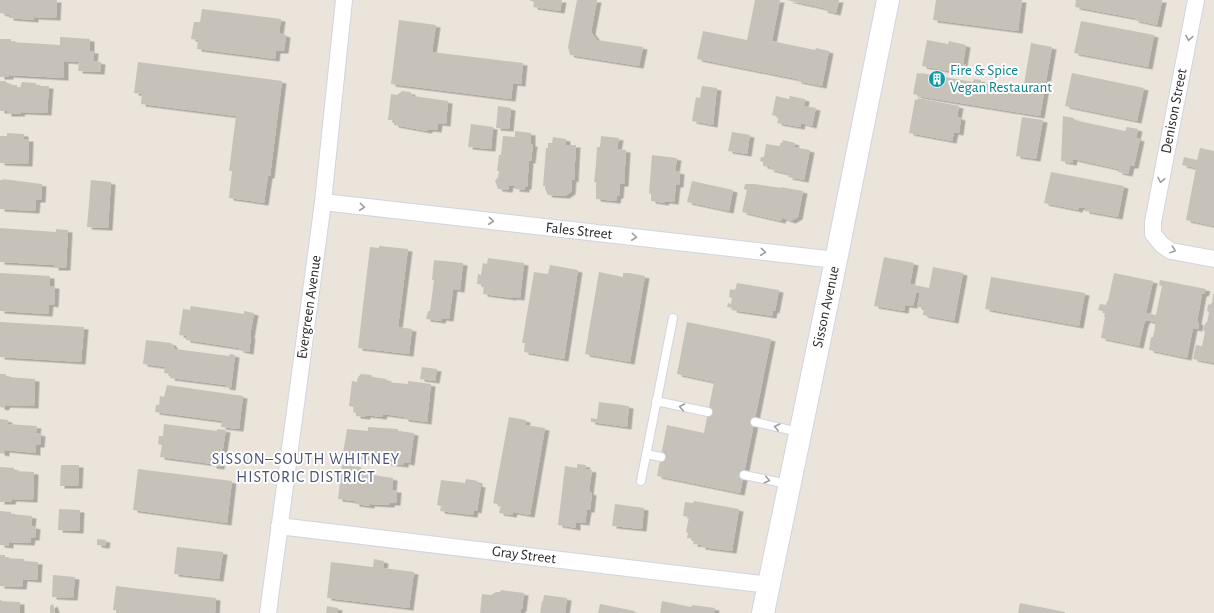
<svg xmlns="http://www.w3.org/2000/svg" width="1214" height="613" viewBox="0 0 1214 613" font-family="'Alegreya Sans',sans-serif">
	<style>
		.building { fill: #c6c2ba; filter: url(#shadow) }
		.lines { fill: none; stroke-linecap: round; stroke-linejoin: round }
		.service-casing { stroke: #d1d4e1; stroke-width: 10 }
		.minor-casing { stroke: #d1d4e1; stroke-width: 18 }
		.secondary-casing { stroke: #d1d4e1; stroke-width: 24 }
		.service { stroke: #fff; stroke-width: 8 }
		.minor { stroke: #fff; stroke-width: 16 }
		.secondary { stroke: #fff; stroke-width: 22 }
		.oneway { stroke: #9f9f9f }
		.labels { text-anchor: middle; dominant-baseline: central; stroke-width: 4; stroke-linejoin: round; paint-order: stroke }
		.culture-label { font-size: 15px; fill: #0d838f; stroke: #fff; text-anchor: start }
		.street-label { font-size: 15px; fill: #292929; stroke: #fff }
		.neighbourhood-label { font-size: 16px; letter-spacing: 1px; fill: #4c5376; stroke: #fff }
	</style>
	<defs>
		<filter id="shadow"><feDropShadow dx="4.5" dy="2.5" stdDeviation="0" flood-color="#0004"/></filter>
	</defs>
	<rect width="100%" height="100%" fill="#eae4db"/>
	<path class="building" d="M0 0H57L56 18 34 17V20L9 18V15L0 13Z
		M529 0H562L560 11 533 7 534 2Z
		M577 0H597L591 32 597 40 643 47 639 66 570 55 568 47Z
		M755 0H780L772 41 815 50 816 48 829 51 822 86 797 81V79L697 59 703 31 747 40Z
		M787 0H839L836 13 823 10V8Z
		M936 0H1022L1018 31 933 20Z
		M1076 0H1162V1L1157 25 1134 20V18L1075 7Z
		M202 9 281 19 279 33 286 35 284 51H276L275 59 197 49 198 40 191 39 194 22H200Z
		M399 20 436 25 432 52 523 63 521 84 513 83 511 99 391 84Z
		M1081 21 1154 35 1148 67 1074 53Z
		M60 37 90 39V51H94L93 61 101 62 100 72 78 71 79 62 64 61V78L9 75V77H0V39H11V42L60 45Z
		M927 40 948 44 949 41 966 45 963 64H966L964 74 922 66Z
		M1031 43 1052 47 1040 116 917 96V95L913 94 917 73 921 74V73L973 82 974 79 981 80V83L1023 90Z
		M138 62 282 81 270 176H268L264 203 229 198 232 171H229L236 116 141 104 142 94 134 93Z
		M1072 73 1144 88 1137 121 1065 106Z
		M0 81H5L10 85H17V88H20L22 82 36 83V86H49L47 113 21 112 20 114H7V111H0Z
		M702 86 717 88 713 125 692 121 696 97 700 98Z
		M402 91 410 92 413 96 448 101 446 124 438 123 437 130 429 129 427 131 394 125V120H388L391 94 397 95Z
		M776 96 789 99 790 96 805 99 804 106 816 108 812 126 801 123 800 127 777 123 779 117 772 115Z
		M918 98 959 106 957 117 961 118 959 133 954 132 952 141 909 133 915 99 917 100Z
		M498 106 511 108 509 129 496 128Z
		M1063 116 1074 118V120L1125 131 1127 127 1138 129 1136 138 1140 139 1134 166H1130L1128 174 1118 172V169L1073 159 1072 163 1061 161Z
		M1022 117 1043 120 1036 159 1016 156Z
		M471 124 493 127 491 149 468 147Z
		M515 131 531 133V144H533L531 161H529L527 187H525V190L515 189V186L509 185 508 190 498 189 495 181 498 177 499 171H497L499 155H501L503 136 515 137Z
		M732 132 750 135 747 154 728 151Z
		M7 133 24 134V139H29L28 164 0 163V136H7Z
		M601 136 619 138 617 149 626 150 624 184H620L619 196H617L616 201 596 199V182H594L596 164 597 147H600Z
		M553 137 566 139V145H576L574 180 572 179 571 192 565 196 548 195 545 189V186H543L546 148H548V143H552Z
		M783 140 795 143 794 147 810 150 804 180 788 177 789 174 769 169 770 167 763 166V162L760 161 761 157H764L766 144 780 146V143H782Z
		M1200 148 1214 151V226L1186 220 1196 168 1182 165 1184 157 1197 160Z
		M652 155 677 158 675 171 680 172 679 185H676L674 202 665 201 664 203 651 201V194L649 193Z
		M1051 172 1124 186 1118 217 1085 211V208L1079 207 1078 210 1044 203Z
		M3 179 42 184 41 200H36L35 211 0 209V180H3Z
		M91 180 111 182 108 228 87 227Z
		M692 181 733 190 729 211 687 202Z
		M745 184H755L781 188V187L803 191 798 217 791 221 782 218 781 221 742 212 747 190 744 189Z
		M0 228 56 232V229L68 230 66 268H54V265L0 262Z
		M379 246 408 249 398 327 412 329 409 354 358 348 370 247 379 248Z
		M884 257 914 263 910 284 929 288 933 267 963 273 954 321 923 315 924 308 917 307 920 293H916L913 306 905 305 904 311 874 306Z
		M488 258 524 263 520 298 512 297V298L483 294 484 285 477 284 478 274 481 275 483 263 487 264Z
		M434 260 463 263 460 290 453 289 449 319 442 318 441 321 426 319 428 311H430L434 280H432Z
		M550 265 578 270 564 359 524 352 525 343H522L534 272 548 274Z
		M599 272 623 277V273H629L645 276 630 362 585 354Z
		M0 273 50 276V286H55L54 305 49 304 48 314 0 311Z
		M1114 273 1153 281 1146 313 1156 315 1162 286 1159 285 1160 280 1206 289 1204 294H1202L1197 322 1199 323 1198 329 1193 328 1187 358 1149 350 1151 337H1153L1155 328V322L1150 321 1146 320 1144 324 1139 346 1101 338 1105 317 1104 316 1105 312 1098 310 1100 304 1106 305 1107 301H1108Z
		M991 277 1085 293 1079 326 985 309Z
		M737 283 779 290 775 311 773 310 772 316 732 310 733 308 727 307 728 303 731 304 732 298 729 297 730 289 735 290Z
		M1213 294H1214V363L1193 359 1196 345 1202 346 1205 332 1203 329 1205 324 1207 322 1209 313 1207 310 1208 305 1212 303Z
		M191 306 244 314V311L254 313 250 336H251L249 352 239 350V348L186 340V336L179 335 183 309 190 310Z
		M0 322 84 327 81 362 0 357Z
		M687 322 771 339 740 493 657 476 667 425 704 433 708 412 714 382 677 374Z
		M146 340 171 343 175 349 229 356 230 354 235 355 231 388 225 387V385L170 378 171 374 164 373 165 367 143 364Z
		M422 367 437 369 435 381 420 379Z
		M0 374H5L8 377 35 379 34 406 6 405 4 408 0 407Z
		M361 374 372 375 371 377 387 379 386 382 408 384V381L431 384 427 422 404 419V417L383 414 382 417 366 415V417L356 416V413L353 412 354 407 349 406 352 381 357 382 358 377Z
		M167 385 243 396 239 429 221 427 222 421 155 412 156 405H159L160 396 164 397Z
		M599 402 629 406 627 427 591 422V418L597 419Z
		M509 417 526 420 525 425 545 428 530 515 513 512 512 515 499 513 501 505 493 503Z
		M0 419 8 420 7 424 37 426 36 433 41 434 40 445H36V453L5 450V454L0 453Z
		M164 424 217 431V429L226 430 220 467 212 466V464L160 457 162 445 158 444 159 436H163Z
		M368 427 398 429V431L414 433 410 463 404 462V465L369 461V458L353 456V454L343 453 347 429 368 431Z
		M577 464 586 465 585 469 592 470 589 492 592 493 590 510H587L585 523 576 522V528L558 525 565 466 577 468Z
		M61 465H79L78 486H60Z
		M342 465 361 467 360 473 393 478 392 490H397L396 503H390V505L370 504V506L355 504V501L338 499Z
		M0 467 14 468V471L34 472 33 500 12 499 11 502H0Z
		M138 469 232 481 227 523 133 510Z
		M466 479 478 481 477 484 481 485 477 511 474 510 473 515 440 511 441 506 437 505 441 480 465 483Z
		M694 501 739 509 732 551 701 547V545L693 544 694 539 687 538 688 533 686 532 689 517 683 516 685 502 693 503Z
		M615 504 644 508 642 529 612 526Z
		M59 509 80 510 79 531 58 530Z
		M0 511 11 512V514L32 516 31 526 36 527 35 538H31L30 543 9 542V546L0 545Z
		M97 539 106 540 105 546 97 545Z
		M177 547 223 552 219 579 174 574Z
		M0 555H5V558L24 559V561L38 562 37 580 23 579 22 587 0 586Z
		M374 559 384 561 383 568 414 572 409 608 327 598 331 562 373 567Z
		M53 575 75 577 73 598 52 597Z
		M116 586 216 598 215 613H116V610H113Z
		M501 590 524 593 522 609H521L520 613H480L482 594 491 595 496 592H500Z
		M544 595 567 598 565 613H540L542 601H543Z
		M0 600H2L1 601 20 602V613H0Z
		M662 601 691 607 692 605 715 608 714 613H660Z
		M1020 603 1065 612V613H1018Z
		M53 604 55 610 54 613H50V606Z
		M600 604 635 611 634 613H598Z
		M327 606 338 608 337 613H326Z"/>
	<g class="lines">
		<g class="service-casing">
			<path id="service" d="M656 401 708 412
				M755 422 799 432
				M646 454 661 457
				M744 475 788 484
				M641 481 673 318"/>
		</g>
		<g class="minor-casing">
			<path id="minor" d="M1196 0 1153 222V234L1162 245 1171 251 1214 259
				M323 202 836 260
				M279 526 769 585
				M268 613 323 202 344 0"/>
		</g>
		<g class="secondary-casing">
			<path id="secondary" d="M763 613 836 260 888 0"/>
		</g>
		<use href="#service" class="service"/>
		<use href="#minor" class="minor"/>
		<use href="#secondary" class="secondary"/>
	</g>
	<defs><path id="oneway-chevron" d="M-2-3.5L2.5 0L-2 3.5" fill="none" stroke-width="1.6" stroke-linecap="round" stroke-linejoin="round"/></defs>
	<g class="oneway">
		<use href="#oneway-chevron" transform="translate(1189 38) rotate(101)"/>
		<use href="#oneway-chevron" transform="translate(1161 180) rotate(101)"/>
		<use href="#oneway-chevron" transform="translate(362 207) rotate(6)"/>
		<use href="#oneway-chevron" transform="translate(491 221) rotate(6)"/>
		<use href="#oneway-chevron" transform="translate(634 237) rotate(6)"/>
		<use href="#oneway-chevron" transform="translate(1173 250) rotate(19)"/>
		<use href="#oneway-chevron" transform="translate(763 252) rotate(6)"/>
		<use href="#oneway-chevron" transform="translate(682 407) rotate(-168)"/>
		<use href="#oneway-chevron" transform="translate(777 427) rotate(-167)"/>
		<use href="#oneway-chevron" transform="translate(767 480) rotate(12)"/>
	</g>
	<defs>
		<g id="building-disc" transform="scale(0.9)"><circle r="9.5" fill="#0f9aa8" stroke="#fff"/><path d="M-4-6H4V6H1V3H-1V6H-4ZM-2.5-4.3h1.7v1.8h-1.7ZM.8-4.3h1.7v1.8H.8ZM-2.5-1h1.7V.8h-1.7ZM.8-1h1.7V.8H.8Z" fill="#fff"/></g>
	</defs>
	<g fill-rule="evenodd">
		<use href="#building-disc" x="937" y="79"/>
	</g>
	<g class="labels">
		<g class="culture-label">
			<text x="950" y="70">Fire &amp; Spice<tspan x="950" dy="17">Vegan Restaurant</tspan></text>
		</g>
		<g class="street-label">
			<text transform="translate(1174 111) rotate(-79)">Denison Street</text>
			<text transform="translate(579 231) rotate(6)">Fales Street</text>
			<text transform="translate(309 307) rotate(-82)">Evergreen Avenue</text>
			<text transform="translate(826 307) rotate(-78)">Sisson Avenue</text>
			<text transform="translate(524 555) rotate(7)">Gray Street</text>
		</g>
		<g class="neighbourhood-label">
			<text x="306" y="459">SISSON–SOUTH WHITNEY<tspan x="306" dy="18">HISTORIC DISTRICT</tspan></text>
		</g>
	</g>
</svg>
